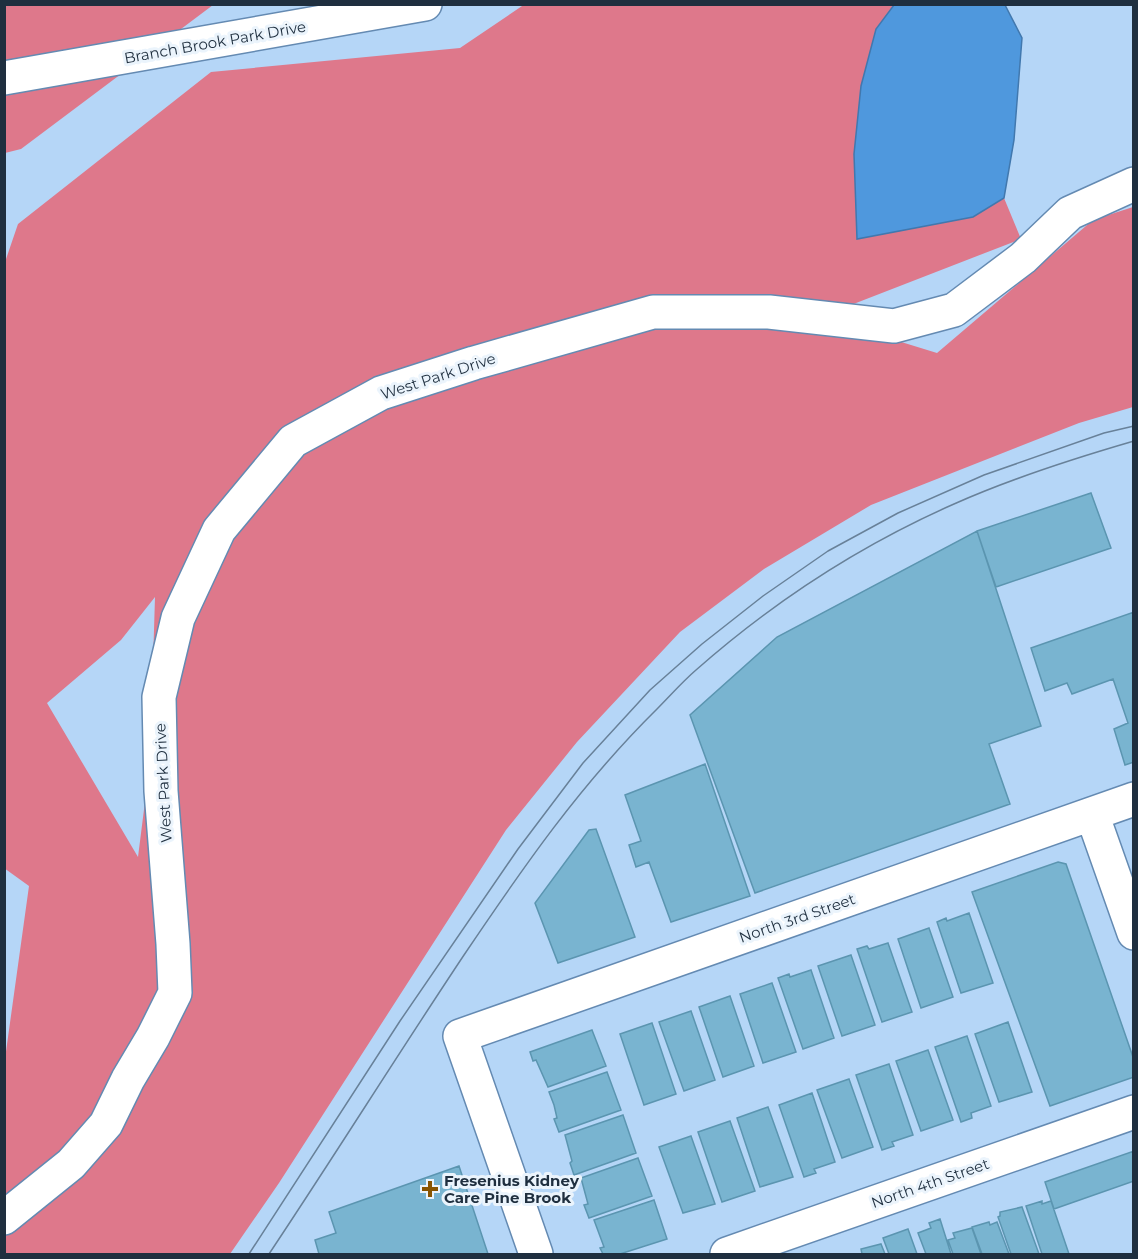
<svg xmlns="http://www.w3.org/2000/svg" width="1138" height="1259" viewBox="0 0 1138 1259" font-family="Montserrat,sans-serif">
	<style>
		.forest { fill: #de788b; fill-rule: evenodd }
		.water { fill: #4f98dd; stroke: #4178ae; stroke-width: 1.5 }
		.building { fill: #79b4d0; stroke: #5b95b0; stroke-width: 1.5 }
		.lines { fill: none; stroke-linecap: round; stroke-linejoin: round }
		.minor-casing { stroke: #648ab2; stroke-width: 36 }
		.minor { stroke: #fff; stroke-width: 33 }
		.tram { stroke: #688199; stroke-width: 1.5 }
		.poi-dot { fill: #885400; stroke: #ebf4fc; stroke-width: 2 }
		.labels { text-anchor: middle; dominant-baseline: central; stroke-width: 6; stroke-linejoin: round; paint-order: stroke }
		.street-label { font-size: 15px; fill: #1f2f3f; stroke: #ebf4fc }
		.poi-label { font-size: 15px; font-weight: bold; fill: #1f2f3f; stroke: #ebf4fc; text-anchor: start }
	</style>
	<rect width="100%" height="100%" fill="#b5d6f7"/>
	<path class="forest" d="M525 4 894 5 876 29 973 217 1004 198 1021 239 820 317 937 353 1093 220 1133 207V407L1079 423 871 505 764 569 680 632 577 742 506 830 279 1183 230 1254H4V1066L29 886 4 868V265L18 224 211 72 460 48ZM155 597 150 762 138 857 47 703 121 640Z
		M5 5H213L21 149 5 153Z"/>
	<path class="water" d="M894 5H1005L1022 38 1014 140 1004 198 973 217 857 239 854 154 861 86 876 29Z"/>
	<path class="building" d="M1091 493 1111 548 996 587 977 531Z
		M977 531 1041 726 989 744 1010 804 755 893 690 715 777 637Z
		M1134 612V762L1125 765 1114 729 1128 723 1113 679 1072 694 1067 683 1045 691 1031 648Z
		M705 764 750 896 671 922 649 862 636 867 629 845 641 841 625 795Z
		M596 829 635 937 558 963 535 903 589 830Z
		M1058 862 1066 864 1134 1060V1077L1050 1106 972 892Z
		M969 913 993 983 961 993 937 922 946 918 947 921Z
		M929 928 953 997 921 1008 898 939Z
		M888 943 912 1012 882 1022 857 949 867 946 869 949Z
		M851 955 875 1025 842 1036 818 966Z
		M811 970 834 1038 803 1049 778 978 789 974 790 977Z
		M772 983 796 1052 763 1063 740 994Z
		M730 996 754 1066 723 1077 699 1007Z
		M691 1011 715 1080 684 1091 659 1022Z
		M1008 1022 1032 1092 999 1102 975 1034Z
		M652 1023 676 1094 644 1105 620 1034Z
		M592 1030 606 1066 548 1087 536 1060 533 1061 530 1052Z
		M967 1036 991 1106 971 1113 972 1118 961 1122 935 1047Z
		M928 1050 953 1120 921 1131 896 1061Z
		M889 1064 913 1135 892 1142 894 1146 882 1150 856 1075Z
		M607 1072 621 1110 559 1132 554 1119 557 1118 554 1105 549 1092Z
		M849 1079 873 1147 842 1158 817 1090Z
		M812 1093 835 1162 814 1169 816 1173 804 1177 779 1105Z
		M768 1107 793 1177 760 1187 737 1118Z
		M623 1115 636 1153 574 1175 570 1163 572 1161 565 1135Z
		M730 1121 755 1191 722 1202 698 1132Z
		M691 1136 715 1204 683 1213 659 1147Z
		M1134 1151V1181L1054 1209 1045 1182Z
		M638 1158 652 1196 589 1218 584 1205 588 1204 581 1178Z
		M459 1166 488 1254H319L315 1240 336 1233 329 1212Z
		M654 1200 667 1239 620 1254H603L600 1248 604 1247 594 1220Z
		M1042 1201V1204L1051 1201 1069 1254H1042L1026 1206Z
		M1022 1207 1039 1254H1011L998 1217 1000 1216V1212Z
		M940 1219 951 1254H926L918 1233 931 1228 929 1223Z
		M989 1222 990 1225 997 1222 1009 1254H982L972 1227Z
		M972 1228 981 1254H953L948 1240 955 1238 953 1233Z
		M908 1229 917 1254H889L883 1238Z
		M881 1244 885 1254H862L861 1249Z"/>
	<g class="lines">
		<g class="minor-casing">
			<path id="minor" d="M4 78 425 4
				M1092 814 1134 933
				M4 1218 71 1164 106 1124 128 1079 153 1037 175 993 173 944 161 791 159 697 178 618 219 530 293 441 381 393 474 363 653 312H769L894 326 954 310 1023 258 1070 213 1134 184
				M536 1254 460 1036 1134 799
				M727 1254 1134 1112"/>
		</g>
		<use href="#minor" class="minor"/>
		<path class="tram" d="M249 1254 400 1021 518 849 583 763 650 690 702 644 763 596 828 551 898 513 984 475 1104 433 1134 426
			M269 1254C335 1155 398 1054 464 955 524 866 580 785 657 709 670 696 682 682 696 670 772 603 861 545 954 504 1012 478 1072 459 1134 441"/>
	</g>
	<path class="poi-dot" d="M427 1180h6v6h6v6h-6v6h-6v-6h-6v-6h6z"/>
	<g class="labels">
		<g class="street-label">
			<text transform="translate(215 42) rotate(-10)">Branch Brook Park Drive</text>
			<text transform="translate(438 376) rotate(-18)">West Park Drive</text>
			<text transform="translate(163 783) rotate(-93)">West Park Drive</text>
			<text transform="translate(797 918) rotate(-19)">North 3rd Street</text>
			<text transform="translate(930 1183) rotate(-19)">North 4th Street</text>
		</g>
		<g class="poi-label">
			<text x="444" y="1180">Fresenius Kidney<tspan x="444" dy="17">Care Pine Brook</tspan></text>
		</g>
	</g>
	<rect width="1138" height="1259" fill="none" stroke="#1f2f3f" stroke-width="12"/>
</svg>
